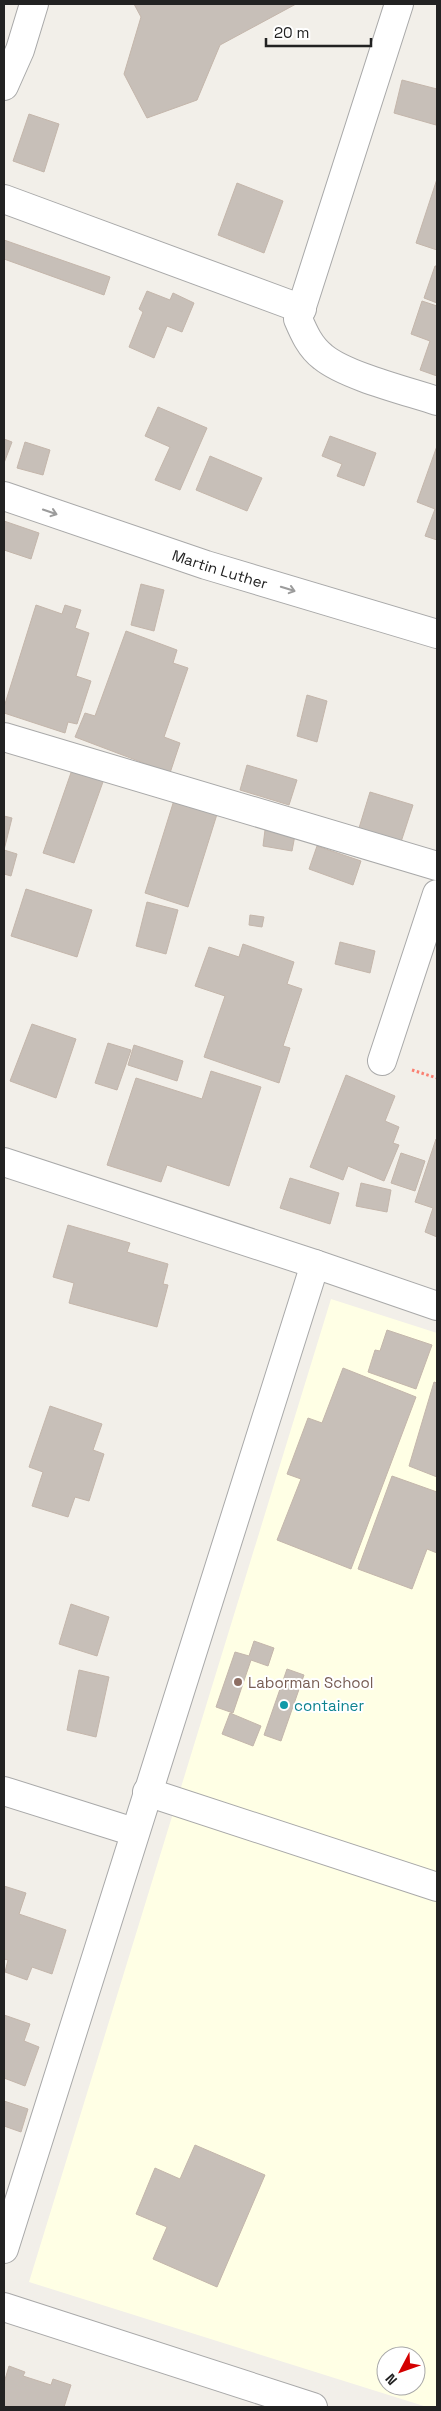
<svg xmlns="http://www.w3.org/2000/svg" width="441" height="2411" viewBox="0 0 441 2411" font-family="'Space Grotesk',sans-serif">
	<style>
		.education { fill: #ffffe5; fill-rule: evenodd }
		.building { fill: #c7bfb8; stroke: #c4b6ab }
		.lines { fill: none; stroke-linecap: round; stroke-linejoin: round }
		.minor-casing { stroke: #a9a9a9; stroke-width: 30 }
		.path { stroke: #fa8072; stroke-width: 3; stroke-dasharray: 2.5 2.5; stroke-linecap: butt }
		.minor { stroke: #fff; stroke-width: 28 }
		.oneway { stroke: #9c9c9c }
		.education-dot { fill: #8d6e63; stroke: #fff; stroke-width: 2 }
		.culture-dot { fill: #0f9aa8; stroke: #fff; stroke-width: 2 }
		.labels { text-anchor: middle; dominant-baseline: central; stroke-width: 4; stroke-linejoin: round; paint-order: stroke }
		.street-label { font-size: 15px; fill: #222; stroke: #fff }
		.education-label { font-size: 15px; fill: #785e54; stroke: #fff; text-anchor: start }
		.culture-label { font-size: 15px; fill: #0d838f; stroke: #fff; text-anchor: start }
	</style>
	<rect width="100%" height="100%" fill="#f2efe9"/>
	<path class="education" d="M331 1299 437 1333V2407H427L29 2282ZM386 2356H416V2386H386Z"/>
	<path class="building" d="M134 4H296L220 45 197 100 147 118 124 74 141 17Z
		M402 80 437 89 436 125 394 113Z
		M29 114 59 124 44 172 13 161Z
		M437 179V250L416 243Z
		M237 183 283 201 264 253 218 235Z
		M4 240 110 277 104 295 4 259Z
		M435 266H437V303L424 298Z
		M147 291 170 300 173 293 194 303 182 332 167 326 154 358 129 347 143 312 139 309Z
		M422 301 437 306V376L420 370 430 341 411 334Z
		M158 407 207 428 180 490 155 480 170 447 145 436Z
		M330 436 376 453 364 486 337 476 342 464 322 456Z
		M4 439 12 442 4 463Z
		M25 442 50 450 43 475 17 468Z
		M437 446V540L425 536 435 509 417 502Z
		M210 456 262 478 247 511 196 490Z
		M4 521 39 533 31 559 4 550Z
		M141 584 164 590 154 631 131 625Z
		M36 605 62 614 65 605 81 610 75 628 89 633 76 676 91 681 77 724 68 722 65 733 4 713V707Z
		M126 631 177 650 173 663 188 668 164 737 180 743 170 773 75 737 85 713 95 716Z
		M307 695 327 701 317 742 297 736Z
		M247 765 297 780 289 805 240 790Z
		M73 767 104 779 74 863 43 853Z
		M370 792 413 805 401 842 359 828Z
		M175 797 218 811 188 907 145 893Z
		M4 816 12 818 4 850Z
		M265 830 295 835 292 851 263 846Z
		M317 846 361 861 353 885 309 869Z
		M4 850 17 854 11 876 4 874Z
		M26 889 92 910 77 957 11 936Z
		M147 902 178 910 166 954 136 946Z
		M250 915 264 917 262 927 249 925Z
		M340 942 375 951 370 973 335 964Z
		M243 944 294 962 287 984 302 989 283 1046 290 1048 279 1083 204 1057 225 996 195 986 209 947 239 957Z
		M32 1024 76 1039 56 1098 10 1081Z
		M108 1043 131 1050 117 1090 95 1083Z
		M134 1045 183 1061 177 1081 128 1065Z
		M211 1071 261 1087 229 1186 167 1165 161 1182 107 1165 136 1078 202 1099Z
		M346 1075 395 1096 385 1121 399 1127 393 1143 399 1145 384 1181 348 1166 343 1180 310 1167Z
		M436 1139H437V1237L425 1232 433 1208 415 1202Z
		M401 1153 425 1161 415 1191 391 1183Z
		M290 1178 339 1193 330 1224 280 1208Z
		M361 1183 391 1190 387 1212 356 1206Z
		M68 1225 130 1243 127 1252 168 1264 163 1284 168 1285 157 1327 69 1303 74 1283 53 1277Z
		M387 1330 432 1345 416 1389 368 1372 375 1350 380 1351Z
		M343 1368 416 1397 351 1569 277 1540 301 1479 287 1474 308 1418 322 1423Z
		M434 1382 437 1383V1477L409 1466Z
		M50 1406 102 1424 93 1450 104 1454 89 1501 75 1497 68 1517 32 1506 43 1472 29 1467Z
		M392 1476 437 1492V1553L427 1549 412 1589 358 1569Z
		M71 1604 109 1617 97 1656 59 1644Z
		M254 1641 274 1648 268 1666 251 1660 233 1713 216 1707 235 1652 249 1656Z
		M287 1669 304 1675 281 1741 264 1735Z
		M79 1670 109 1677 96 1737 67 1730Z
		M230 1713 261 1726 253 1746 222 1734Z
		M4 1886 26 1893 19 1914 66 1930 52 1974 32 1967 27 1980 5 1972 8 1960 4 1959Z
		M4 2015 30 2024 24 2041 39 2047 25 2086 4 2078Z
		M4 2101 28 2109 21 2132 4 2126Z
		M195 2145 265 2175 217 2287 153 2259 167 2227 136 2214 155 2168 180 2179Z
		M9 2366 25 2372 23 2376 51 2385 53 2379 71 2385 64 2407H4V2383Z"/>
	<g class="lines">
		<g class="minor-casing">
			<g id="minor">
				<path d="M399 4 298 319C304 333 310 347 323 357 346 376 407 391 437 401"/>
				<path d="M4 86 20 50 34 4"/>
				<path d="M4 199 302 309"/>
				<path id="s1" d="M4 496 206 565 437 634"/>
				<path d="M4 737 437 866"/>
				<path d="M382 1061 437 894"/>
				<path d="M4 1162 315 1264 437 1306"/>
				<path d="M4 1791 134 1832"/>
				<path d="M147 1792 437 1887"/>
				<path d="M4 2249 315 1264"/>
				<path d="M4 2307 313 2407"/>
			</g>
		</g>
		<path class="path" d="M412 1070 437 1078"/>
		<use href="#minor" class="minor"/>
	</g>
	<defs><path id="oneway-shaft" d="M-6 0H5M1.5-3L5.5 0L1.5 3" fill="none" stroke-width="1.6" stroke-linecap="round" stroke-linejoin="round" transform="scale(1.25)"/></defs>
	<g class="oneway">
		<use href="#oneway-shaft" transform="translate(50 512) rotate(19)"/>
		<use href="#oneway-shaft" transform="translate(288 589) rotate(17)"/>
	</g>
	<circle class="education-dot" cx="238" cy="1682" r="5"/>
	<circle class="culture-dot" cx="284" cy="1705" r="5"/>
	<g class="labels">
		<g class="street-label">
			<text stroke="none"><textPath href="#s1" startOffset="228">Martin Luther</textPath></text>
		</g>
		<g class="education-label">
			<text x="248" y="1682">Laborman School</text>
		</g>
		<g class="culture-label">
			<text x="294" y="1705">container</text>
		</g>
	</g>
	<rect width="441" height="2411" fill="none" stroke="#222222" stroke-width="10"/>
	<g transform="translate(401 2371) rotate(229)"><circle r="24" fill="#ffffff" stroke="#a7a7a7"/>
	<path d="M0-4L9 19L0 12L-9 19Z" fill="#d40000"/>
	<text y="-8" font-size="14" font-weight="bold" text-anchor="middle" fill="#222222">N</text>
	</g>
	<path d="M266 38v8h105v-8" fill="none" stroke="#222222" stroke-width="2.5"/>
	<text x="274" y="38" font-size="15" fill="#222222" stroke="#ffffff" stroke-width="4" paint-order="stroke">20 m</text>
</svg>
